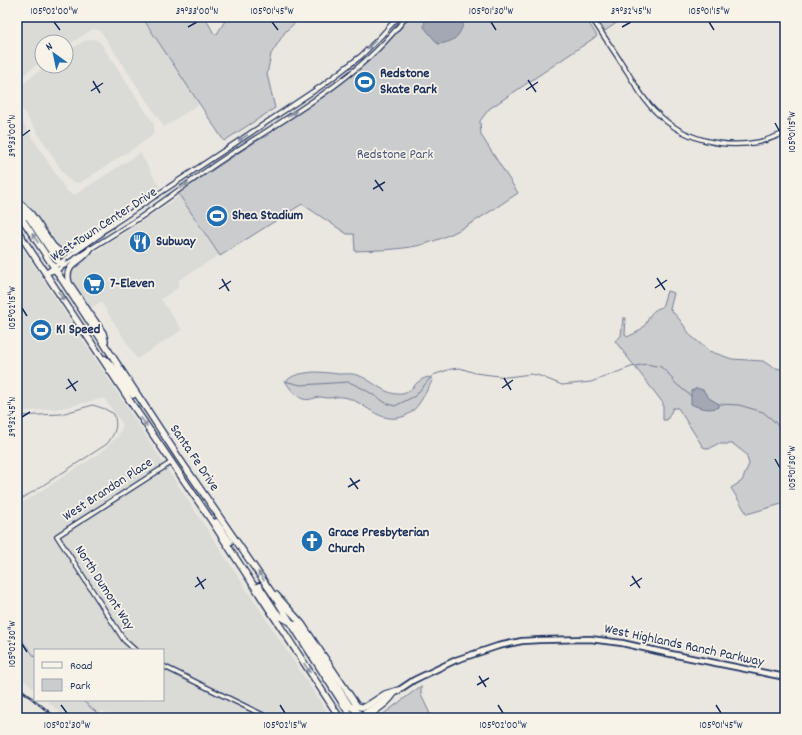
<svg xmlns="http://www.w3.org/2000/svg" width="802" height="735" viewBox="0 0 802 735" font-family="Dekko,sans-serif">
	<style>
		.built { fill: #dadad6 }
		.green { fill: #cbcccd; stroke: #737e96 }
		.water { fill: #a3a8b4; stroke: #6d7892 }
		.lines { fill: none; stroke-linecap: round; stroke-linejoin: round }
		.stream { stroke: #6d7892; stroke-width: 1 }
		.minor-casing { stroke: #1b2f5e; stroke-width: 6 }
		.major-casing { stroke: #1b2f5e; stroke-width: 8 }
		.highway-casing { stroke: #1b2f5e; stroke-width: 8 }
		.minor { stroke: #f7f3e8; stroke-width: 3.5 }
		.major { stroke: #f7f3e8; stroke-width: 4.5 }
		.highway { stroke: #f7f3e8; stroke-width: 5.5 }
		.rail-casing { stroke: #1b2f5e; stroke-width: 2.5 }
		.rail { stroke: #f7f3e8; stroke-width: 1; stroke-dasharray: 3; stroke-linecap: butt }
		.oneway { fill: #8991a3 }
		.ticks { fill: none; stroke: #1b2f5e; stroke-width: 1.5 }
		.labels { text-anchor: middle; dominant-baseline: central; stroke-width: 3.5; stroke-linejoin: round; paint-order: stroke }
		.poi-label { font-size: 14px; font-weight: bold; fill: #1b2f5e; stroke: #f7f3e8; text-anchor: start }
		.park-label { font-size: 14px; fill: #47567a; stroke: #f7f3e8 }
		.street-label { font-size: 14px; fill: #1b2f5e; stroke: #f7f3e8 }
		.neatline { fill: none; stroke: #1b2f5e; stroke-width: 1.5 }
		.ticks-label { font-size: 10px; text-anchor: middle; fill: #1b2f5e }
	</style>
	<rect width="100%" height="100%" fill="#eae7e0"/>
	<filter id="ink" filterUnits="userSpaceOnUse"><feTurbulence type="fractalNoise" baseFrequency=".025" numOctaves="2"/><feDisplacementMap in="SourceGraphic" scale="8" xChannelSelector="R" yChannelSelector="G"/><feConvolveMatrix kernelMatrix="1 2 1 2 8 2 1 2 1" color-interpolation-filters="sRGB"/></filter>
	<g filter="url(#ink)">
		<path class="built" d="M17 17H142L199 104 164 127 102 33 98 30 93 29 66 46V42H42V61L17 80Z
			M93 39 100 42 154 124V131L151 137 80 183 72 182 66 177 17 101V89L34 75 47 66H66V53L84 41Z
			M17 114 66 190 71 194H76L140 153 159 186 61 251 33 210 17 194Z
			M180 196 219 255 179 280 178 288 161 299 182 330 137 359 101 302 89 309 71 282 69 274 73 267Z
			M17 240 331 718H117L102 711 96 718H66L46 700H163V650H35V690L17 674V506L99 454 118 436 123 425 104 398 62 408 17 412Z"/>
		<path class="green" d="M142 17H205L214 34H217L226 19H233L235 17H301L285 32 271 54 267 74 275 108 224 141Z
			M410 17H585L597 36 489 109 480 121 481 135 518 193C489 212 461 233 428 243 406 250 378 250 355 251L354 234H347L302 204 220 256 178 193 255 142 270 134 277 127C307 107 338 88 365 64 382 50 396 34 410 17Z
			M595 17H625L605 31Z
			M667 291 674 293 670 309 680 320 691 336 709 351 732 359 763 361 772 367 785 370V503L747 514 731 488 742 481 749 464 746 454 733 444H717L709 449 703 447 678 408H673L667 420H663V403L615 341 621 336 623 318H626L625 334 627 337C631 335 637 333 641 329 651 321 646 312 662 307Z
			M314 372C322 372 330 373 339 374 346 374 353 373 360 376 373 381 386 396 402 394 412 393 415 379 429 377L433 380C425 392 419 410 405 416 378 426 365 400 343 397 338 396 332 398 327 398 325 398 323 397 321 397 315 397 310 401 303 399 297 397 289 388 286 382 291 374 305 373 314 372Z
			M421 686V695L432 718H378Z"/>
		<path class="water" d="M431 17H465C461 34 457 42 438 44L424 27C424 22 425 19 431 17Z
			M697 388 703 390 709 398 719 404V407C710 411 699 408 691 404V391Z"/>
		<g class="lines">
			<path class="stream" d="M284 381 301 385 349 382 364 389 386 403 395 406 415 396 433 375 451 369 460 368 475 373 507 377 531 374 540 376 562 385 591 382 631 367 646 364 661 367 668 373 675 383 691 396
				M719 404 739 405 763 412 774 421 785 435
				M17 416 61 414 93 405 105 409 114 414C118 427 115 433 107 444L17 502
				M17 634 35 657
				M82 700 103 718"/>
			<g class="minor-casing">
				<path id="minor" d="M591 17C603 35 616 54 628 73 636 86 644 101 656 112 683 140 723 149 759 142 768 140 777 136 785 133
					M110 226 323 85 361 56 381 36 398 17
					M47 272 101 234
					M46 273 57 270C85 252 113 235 141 217 171 196 200 174 231 154 292 114 361 77 406 17
					M135 650 124 640 57 536 172 462
					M163 666 269 718"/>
			</g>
			<g class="major-casing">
				<path id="major" d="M357 718 414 680 456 660 498 646 522 641 540 640 590 639 622 643 666 653 785 677"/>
			</g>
			<g class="highway-casing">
				<path id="highway" d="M17 200 31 214 53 246 61 253 67 252 111 225
					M17 208 29 218 59 263 64 265
					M17 211 179 458 272 593 352 718
					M17 230 136 410 211 520 340 718
					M90 249C82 263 63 263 69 283L103 333 105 341
					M105 359 111 365 133 395
					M216 522 230 542
					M259 586 276 612 281 617 298 626 349 705 361 715
					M276 595 302 624 357 706 361 707H365L385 694 399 690
					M367 718C376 708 388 705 394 693"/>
			</g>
			<use href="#minor" class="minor"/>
			<use href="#major" class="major"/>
			<use href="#highway" class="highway"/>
			<g class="rail-casing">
				<path id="rail" d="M17 686 56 718
					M17 712 24 718"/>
			</g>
			<use href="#rail" class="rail"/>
		</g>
		<defs><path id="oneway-solid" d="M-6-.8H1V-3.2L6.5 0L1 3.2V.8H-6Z"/></defs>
		<g class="oneway">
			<use href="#oneway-solid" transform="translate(371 45) rotate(136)"/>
			<use href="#oneway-solid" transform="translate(292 114) rotate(-33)"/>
			<use href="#oneway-solid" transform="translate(243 138) rotate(147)"/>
			<use href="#oneway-solid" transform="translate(184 186) rotate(-35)"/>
			<use href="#oneway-solid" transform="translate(35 238) rotate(-124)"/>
			<use href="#oneway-solid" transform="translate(61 296) rotate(57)"/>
			<use href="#oneway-solid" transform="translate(144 422) rotate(55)"/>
			<use href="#oneway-solid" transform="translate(261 576) rotate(-124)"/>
			<use href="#oneway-solid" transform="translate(307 668) rotate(57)"/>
		</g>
	</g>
	<path class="ticks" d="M54 22 60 30M272 22 278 30M491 22 496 30M709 22 714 30M188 27 197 22M622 27 631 22M528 80 536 92M93 81 100 93M526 90 538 82M91 91 103 83M775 123 780 132M22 136 30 130M375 180 383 191M373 189 385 182M657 278 665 290M222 279 229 291M655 288 667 280M219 289 231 281M22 308 27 316M504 378 511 390M68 379 76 391M502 388 513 380M66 389 78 381M22 417 30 412M775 459 780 468M350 478 358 489M348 487 360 480M632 576 640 588M197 577 204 589M630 586 642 578M195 587 206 579M22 644 27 652M479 676 486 687M477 685 489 678M61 705 67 713M280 705 285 713M498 705 503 713M716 705 721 713"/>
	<defs>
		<g id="stadium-disc" transform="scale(1.15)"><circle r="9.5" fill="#1f6fb2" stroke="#f7f3e8"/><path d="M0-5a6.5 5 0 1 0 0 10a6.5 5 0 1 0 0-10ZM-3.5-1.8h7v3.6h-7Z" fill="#fff"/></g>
		<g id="restaurant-disc" transform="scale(1.15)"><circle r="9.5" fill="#1f6fb2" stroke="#f7f3e8"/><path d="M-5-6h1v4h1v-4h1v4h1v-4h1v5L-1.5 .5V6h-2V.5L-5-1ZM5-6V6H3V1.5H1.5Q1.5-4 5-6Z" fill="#fff"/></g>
		<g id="supermarket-disc" transform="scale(1.15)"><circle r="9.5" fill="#1f6fb2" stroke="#f7f3e8"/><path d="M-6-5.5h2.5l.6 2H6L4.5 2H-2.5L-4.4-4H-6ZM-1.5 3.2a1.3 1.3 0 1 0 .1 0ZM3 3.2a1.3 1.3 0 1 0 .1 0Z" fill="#fff"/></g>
		<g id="church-disc" transform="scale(1.15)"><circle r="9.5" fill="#1f6fb2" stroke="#f7f3e8"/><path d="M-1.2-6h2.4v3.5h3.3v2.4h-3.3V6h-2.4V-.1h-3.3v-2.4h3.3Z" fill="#fff"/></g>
	</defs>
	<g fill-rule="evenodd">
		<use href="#stadium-disc" x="365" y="82"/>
		<use href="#stadium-disc" x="217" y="216"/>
		<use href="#restaurant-disc" x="140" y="242"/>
		<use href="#supermarket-disc" x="94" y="284"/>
		<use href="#stadium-disc" x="41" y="330"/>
		<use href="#church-disc" x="312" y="541"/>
	</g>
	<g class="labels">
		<g class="poi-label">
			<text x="380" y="74">Redstone<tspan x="380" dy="16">Skate Park</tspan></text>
			<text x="232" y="216">Shea Stadium</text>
			<text x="156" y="242">Subway</text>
			<text x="110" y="284">7-Eleven</text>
			<text x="56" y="330">K1 Speed</text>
			<text x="328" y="533">Grace Presbyterian<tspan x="328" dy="16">Church</tspan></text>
		</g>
		<g class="park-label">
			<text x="395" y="155">Redstone Park</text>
		</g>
		<g class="street-label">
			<text transform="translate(104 225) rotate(-33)">West Town Center Drive</text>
			<text transform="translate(194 458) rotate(56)">Santa Fe Drive</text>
			<text transform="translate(108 490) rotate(-33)">West Brandon Place</text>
			<text transform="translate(104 588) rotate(57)">North Dumont Way</text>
			<text transform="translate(684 646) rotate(12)">West Highlands Ranch Parkway</text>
		</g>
	</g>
	<rect width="802" height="735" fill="none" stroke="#f7f3e8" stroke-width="44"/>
	<rect x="34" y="649" width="130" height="52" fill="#f7f3e8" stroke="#9fa5b1"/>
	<rect x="42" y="662" width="20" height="6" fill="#f7f3e8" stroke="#9fa5b1"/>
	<text x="70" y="669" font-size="12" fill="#1b2f5e">Road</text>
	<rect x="42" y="679" width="20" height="12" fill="#cbcccd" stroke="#9fa5b1"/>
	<text x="70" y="689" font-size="12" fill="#1b2f5e">Park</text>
	<g transform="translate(54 54) rotate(327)"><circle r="19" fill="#f7f3e8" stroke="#9fa5b1"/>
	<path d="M0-3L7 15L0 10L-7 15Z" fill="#1f6fb2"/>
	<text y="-6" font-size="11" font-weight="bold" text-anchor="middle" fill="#1b2f5e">N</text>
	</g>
	<rect x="22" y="22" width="758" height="691" class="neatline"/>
	<g class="ticks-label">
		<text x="54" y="14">105°02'00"W</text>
		<text x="197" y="14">39°33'00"N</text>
		<text x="272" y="14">105°01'45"W</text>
		<text x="491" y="14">105°01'30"W</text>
		<text x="631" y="14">39°32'45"N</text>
		<text x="709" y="14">105°01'15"W</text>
		<text transform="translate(791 132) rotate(-90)" y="4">105°01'15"W</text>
		<text transform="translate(11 136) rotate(-90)" y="4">39°33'00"N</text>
		<text transform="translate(11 308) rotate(-90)" y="4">105°02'15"W</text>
		<text transform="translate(11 417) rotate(-90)" y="4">39°32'45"N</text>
		<text transform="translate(791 468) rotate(-90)" y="4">105°01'30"W</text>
		<text transform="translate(11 644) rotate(-90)" y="4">105°02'30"W</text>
		<text x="67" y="728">105°02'30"W</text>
		<text x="285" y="728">105°02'15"W</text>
		<text x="503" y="728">105°02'00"W</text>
		<text x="721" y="728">105°01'45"W</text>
	</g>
</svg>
